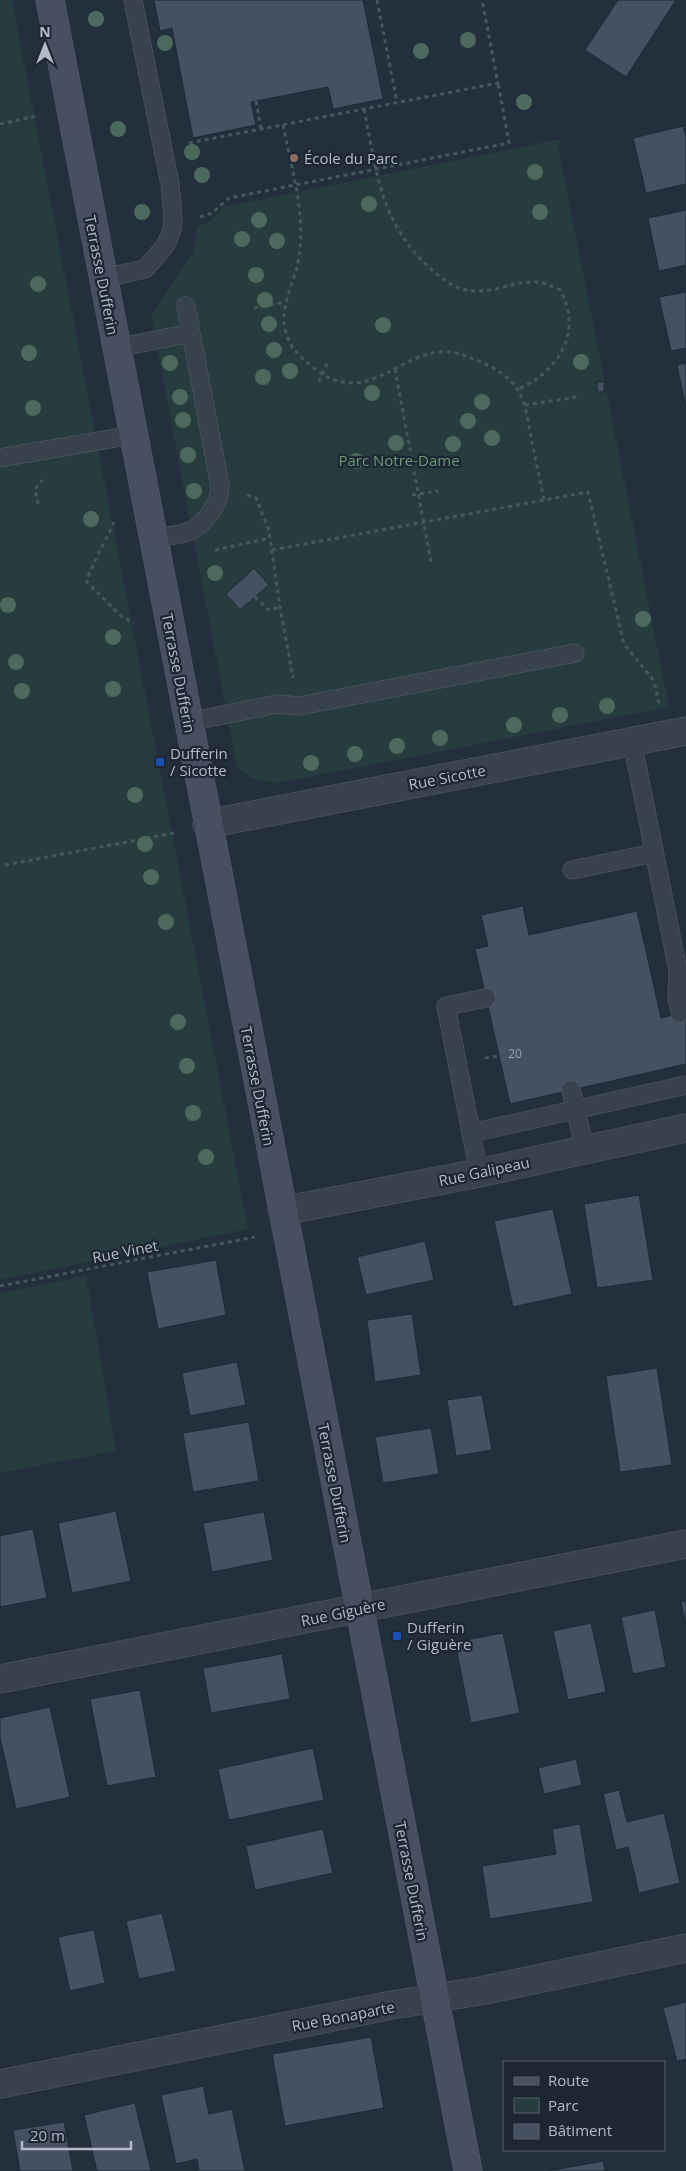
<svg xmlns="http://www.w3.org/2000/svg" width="686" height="2171" viewBox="0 0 686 2171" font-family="'Open Sans',sans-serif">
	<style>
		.green { fill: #263c3f }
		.building { fill: #455162; stroke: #1f2835 }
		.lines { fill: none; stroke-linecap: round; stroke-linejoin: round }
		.lane-casing { stroke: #565f6c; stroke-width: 19 }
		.street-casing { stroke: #565f6c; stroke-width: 29 }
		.secondary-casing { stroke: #565f6c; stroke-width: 29 }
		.path { stroke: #44595c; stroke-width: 3; stroke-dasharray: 4 4; stroke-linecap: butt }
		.lane { stroke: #38414e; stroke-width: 18 }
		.street { stroke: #38414e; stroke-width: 28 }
		.secondary { stroke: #465061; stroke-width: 28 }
		.tree { fill: #4b6a5d }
		.education-dot { fill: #8d6e63; stroke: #1d2633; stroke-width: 2 }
		.transit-dot { fill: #1a4fb4; stroke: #1d2633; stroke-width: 2 }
		.labels { text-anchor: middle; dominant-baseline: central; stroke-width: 4.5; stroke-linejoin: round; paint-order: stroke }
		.number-label { font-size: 12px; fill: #98a1af }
		.poi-label { font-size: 15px; fill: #b4bcc9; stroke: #1d2633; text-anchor: start }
		.street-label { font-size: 15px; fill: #b4bcc9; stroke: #1d2633 }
		.park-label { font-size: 15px; fill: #6b9a76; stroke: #1d2633 }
	</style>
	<rect width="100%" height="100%" fill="#242f3e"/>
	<path class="green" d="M0 0H12L248 1229 0 1280Z
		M561 139 558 146 669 707 283 782C264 783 250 781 237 767L151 316 193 251 198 226 210 221 224 207Z
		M86 1276 116 1451 0 1473V1293Z"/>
	<path class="building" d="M154 0H363L383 99 333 109 328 87 256 101 251 102 256 125 193 138 172 28 160 31Z
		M618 0H676L626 77 585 50Z
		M683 126 686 137V184L646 193 633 138Z
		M686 210V265L659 271 648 218Z
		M686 292V348L671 351 659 297Z
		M686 363V408L677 365Z
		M597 382H604V392H597Z
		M254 568 269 585 240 610 226 594Z
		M523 906 529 935 637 911 661 1018 686 1012V1064L510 1104 475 949 488 946 481 915Z
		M639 1195 653 1280 597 1288 584 1204Z
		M553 1209 572 1294 513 1307 494 1221Z
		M425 1241 434 1280 366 1295 357 1257Z
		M216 1260 226 1315 158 1329 147 1272Z
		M412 1314 421 1375 375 1382 367 1320Z
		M237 1362 246 1405 190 1416 182 1373Z
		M657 1368 672 1465 620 1472 606 1376Z
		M482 1395 492 1450 456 1456 447 1400Z
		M249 1422 259 1481 193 1492 183 1433Z
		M431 1428 439 1474 383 1483 375 1437Z
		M116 1511 131 1581 72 1593 58 1523Z
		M264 1512 273 1560 212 1572 203 1523Z
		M33 1529 47 1598 0 1607V1536Z
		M686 1601V1625L681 1602Z
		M655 1610 666 1667 633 1674 621 1617Z
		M591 1623 606 1692 568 1700 553 1631Z
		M503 1633 520 1713 471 1723 455 1642Z
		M282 1654 290 1699 211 1713 203 1668Z
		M140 1690 156 1777 107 1786 90 1699Z
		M50 1707 70 1797 16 1809 0 1737V1718Z
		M313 1748 324 1800 229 1820 218 1769Z
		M576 1759 582 1785 544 1794 538 1768Z
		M619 1790 627 1822 664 1813 680 1883 639 1893 628 1847 616 1850 603 1794Z
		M580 1824 593 1902 490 1919 482 1866 556 1854 552 1829Z
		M323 1829 333 1873 255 1890 246 1846Z
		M162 1913 176 1971 139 1979 126 1921Z
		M94 1930 105 1983 70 1991 58 1937Z
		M686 2002V2059L677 2061 663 2008Z
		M371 2037 384 2108 285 2126 272 2054Z
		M203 2086 209 2114 232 2109 245 2171H199L197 2159 176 2164 161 2095Z
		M135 2103 151 2171H97L84 2115Z
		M64 2122 73 2171H20L13 2130Z
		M603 2161 605 2171H548Z"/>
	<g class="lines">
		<g class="lane-casing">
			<path id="lane" d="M103 278 145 269 165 246 172 230 173 218 170 184 133 0
				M186 306 191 333
				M116 348 191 333 220 486C220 502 207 523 191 530 181 536 165 536 153 538
				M0 458 133 435
				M188 722 277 704 299 706 575 653
				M632 741 678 971 677 998 680 1013
				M572 870 654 853
				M571 1090 585 1150
				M471 1133 686 1085
				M479 1173 446 1006 486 998"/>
		</g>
		<g class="street-casing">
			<path id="street" d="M207 824 686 731
				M282 1211 479 1173 686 1128
				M0 1679 686 1544
				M0 2084 392 2005 480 1991 686 1948"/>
		</g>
		<g class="secondary-casing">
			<path id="secondary" d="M50 0 468 2171"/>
		</g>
		<path class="path" d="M377 0 397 102
			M256 101 261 129
			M364 109C377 173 380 224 432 270 445 281 457 291 475 291 496 292 519 280 539 282 546 283 553 287 560 290 584 332 558 372 518 389
			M0 124 37 116
			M283 125C292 170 308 221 297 267 290 293 276 316 290 343 296 354 307 362 316 370 370 409 401 347 451 352 461 353 473 359 483 363 495 368 511 378 518 390 526 404 528 421 531 437 535 458 540 479 544 500
			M189 143 498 83 482 0
			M200 217 212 213 229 198 509 143 498 83
			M254 308 285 302
			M395 369 431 562
			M319 382 328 362
			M525 405 577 397
			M247 495 256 498 269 531 280 607 293 678
			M412 495 438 491
			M38 504 35 489 42 480
			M114 522C110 532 86 576 87 582L122 617 134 623
			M215 550 270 538
			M272 550 588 492 624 644 654 681 659 704
			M255 597 269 610 280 607
			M5 865 174 833
			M485 1058 499 1056
			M0 1286 255 1237"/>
		<use href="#lane" class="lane"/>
		<use href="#street" class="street"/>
		<use href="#secondary" class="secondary"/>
	</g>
	<g class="tree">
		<circle cx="96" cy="19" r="8"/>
		<circle cx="468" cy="40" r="8"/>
		<circle cx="165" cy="43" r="8"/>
		<circle cx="421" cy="51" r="8"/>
		<circle cx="524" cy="102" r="8"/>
		<circle cx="118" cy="129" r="8"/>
		<circle cx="192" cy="152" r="8"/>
		<circle cx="535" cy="172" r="8"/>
		<circle cx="202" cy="175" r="8"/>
		<circle cx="369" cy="204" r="8"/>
		<circle cx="142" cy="212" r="8"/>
		<circle cx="540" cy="212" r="8"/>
		<circle cx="259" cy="220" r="8"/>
		<circle cx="242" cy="239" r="8"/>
		<circle cx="277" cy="241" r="8"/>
		<circle cx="256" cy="275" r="8"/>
		<circle cx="38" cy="284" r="8"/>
		<circle cx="265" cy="300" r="8"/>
		<circle cx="269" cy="324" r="8"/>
		<circle cx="383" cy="325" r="8"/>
		<circle cx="274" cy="350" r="8"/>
		<circle cx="29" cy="353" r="8"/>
		<circle cx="581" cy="362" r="8"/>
		<circle cx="170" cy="363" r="8"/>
		<circle cx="290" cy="371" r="8"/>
		<circle cx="263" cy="377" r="8"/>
		<circle cx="372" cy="393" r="8"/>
		<circle cx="180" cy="397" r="8"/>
		<circle cx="482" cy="402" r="8"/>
		<circle cx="33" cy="408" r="8"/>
		<circle cx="183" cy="420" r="8"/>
		<circle cx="468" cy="421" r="8"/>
		<circle cx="492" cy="438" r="8"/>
		<circle cx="396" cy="443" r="8"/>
		<circle cx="453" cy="444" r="8"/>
		<circle cx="188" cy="455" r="8"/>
		<circle cx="356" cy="461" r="8"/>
		<circle cx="194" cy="491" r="8"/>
		<circle cx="91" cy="519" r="8"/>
		<circle cx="215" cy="573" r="8"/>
		<circle cx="8" cy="605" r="8"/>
		<circle cx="643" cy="619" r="8"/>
		<circle cx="113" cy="637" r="8"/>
		<circle cx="16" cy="662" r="8"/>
		<circle cx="113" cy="689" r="8"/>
		<circle cx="22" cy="691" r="8"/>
		<circle cx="607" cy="706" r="8"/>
		<circle cx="560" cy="715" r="8"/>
		<circle cx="514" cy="725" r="8"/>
		<circle cx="440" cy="738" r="8"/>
		<circle cx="397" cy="746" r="8"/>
		<circle cx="355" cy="754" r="8"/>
		<circle cx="311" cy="763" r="8"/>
		<circle cx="135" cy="795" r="8"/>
		<circle cx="145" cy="844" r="8"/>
		<circle cx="151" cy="877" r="8"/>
		<circle cx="166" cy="922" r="8"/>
		<circle cx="178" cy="1022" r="8"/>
		<circle cx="187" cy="1066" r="8"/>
		<circle cx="193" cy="1113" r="8"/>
		<circle cx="206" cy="1157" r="8"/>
	</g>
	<circle class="education-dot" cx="294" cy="158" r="5"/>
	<g class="transit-dot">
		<rect x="155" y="757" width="10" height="10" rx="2.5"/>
		<rect x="392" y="1631" width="10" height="10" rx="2.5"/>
	</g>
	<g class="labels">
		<g class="number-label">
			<text x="515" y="1053">20</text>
		</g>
		<g class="poi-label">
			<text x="304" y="158">École du Parc</text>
			<text x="170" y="753">Dufferin<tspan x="170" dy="17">/ Sicotte</tspan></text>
			<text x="407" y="1627">Dufferin<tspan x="407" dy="17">/ Giguère</tspan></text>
		</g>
		<g class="street-label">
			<text transform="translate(102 275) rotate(79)">Terrasse Dufferin</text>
			<text transform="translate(179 673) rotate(79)">Terrasse Dufferin</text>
			<text transform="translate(447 777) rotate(-11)">Rue Sicotte</text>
			<text transform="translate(258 1086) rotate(79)">Terrasse Dufferin</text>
			<text transform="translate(484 1171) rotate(-12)">Rue Galipeau</text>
			<text transform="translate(125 1251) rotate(-11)">Rue Vinet</text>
			<text transform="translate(335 1483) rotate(79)">Terrasse Dufferin</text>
			<text transform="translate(343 1612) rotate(-12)">Rue Giguère</text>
			<text transform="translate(412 1881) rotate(79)">Terrasse Dufferin</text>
			<text transform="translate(343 2016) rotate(-11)">Rue Bonaparte</text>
		</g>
		<g class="park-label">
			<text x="399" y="460">Parc Notre-Dame</text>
		</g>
	</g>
	<rect x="503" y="2061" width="162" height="90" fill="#1d2633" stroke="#59626f"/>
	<rect x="514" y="2077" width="25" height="8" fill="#465061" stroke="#59626f"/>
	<text x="548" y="2086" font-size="15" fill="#b4bcc9">Route</text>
	<rect x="514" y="2098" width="25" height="15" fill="#263c3f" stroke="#59626f"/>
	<text x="548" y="2111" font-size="15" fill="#b4bcc9">Parc</text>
	<rect x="514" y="2124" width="25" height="15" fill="#455162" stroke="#59626f"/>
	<text x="548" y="2136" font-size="15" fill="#b4bcc9">Bâtiment</text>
	<g transform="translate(45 45)" stroke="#1d2633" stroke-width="4" paint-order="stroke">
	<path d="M0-4L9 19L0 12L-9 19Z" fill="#b4bcc9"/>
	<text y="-8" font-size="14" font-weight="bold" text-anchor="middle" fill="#b4bcc9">N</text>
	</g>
	<path d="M22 2141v8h109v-8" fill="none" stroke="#b4bcc9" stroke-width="2.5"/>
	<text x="30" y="2141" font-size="15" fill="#b4bcc9" stroke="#1d2633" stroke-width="4" paint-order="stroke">20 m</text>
</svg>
